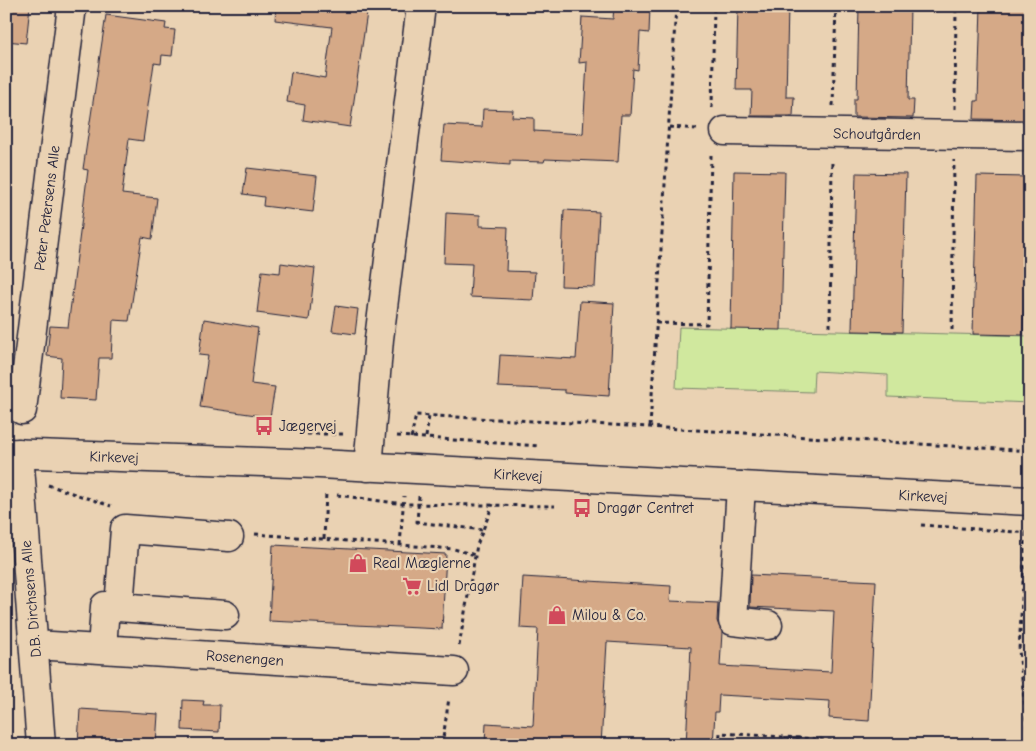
<svg xmlns="http://www.w3.org/2000/svg" width="1036" height="751" viewBox="0 0 1036 751" font-family="'Comic Neue',sans-serif">
	<style>
		.green { fill: #d0e89e; stroke: #79856c }
		.building { fill: #d5a987; stroke: #22223b }
		.lines { fill: none; stroke-linecap: round; stroke-linejoin: round }
		.minor-casing { stroke: #22223b; stroke-width: 31 }
		.major-casing { stroke: #22223b; stroke-width: 31 }
		.path { stroke: #22223b; stroke-width: 3; stroke-dasharray: 4 4; stroke-linecap: butt }
		.minor { stroke: #ead2b3; stroke-width: 28 }
		.major { stroke: #ead2b3; stroke-width: 28 }
		.labels { text-anchor: middle; dominant-baseline: central; stroke-width: 4.5; stroke-linejoin: round; paint-order: stroke }
		.street-label { font-size: 15px; fill: #22223b; stroke: #ead2b3 }
		.poi-label { font-size: 15px; fill: #22223b; stroke: #ead2b3; text-anchor: start }
	</style>
	<rect width="100%" height="100%" fill="#ead2b3"/>
	<filter id="ink" filterUnits="userSpaceOnUse"><feTurbulence type="fractalNoise" baseFrequency=".02" numOctaves="2"/><feDisplacementMap in="SourceGraphic" scale="10" xChannelSelector="R" yChannelSelector="G"/><feConvolveMatrix kernelMatrix="1 2 1 2 8 2 1 2 1" color-interpolation-filters="sRGB"/></filter>
	<g filter="url(#ink)">
		<path class="green" d="M679 327 1030 336V403L888 397V375L814 371 813 392 676 388Z"/>
		<path class="building" d="M6 6H30L26 43 6 41Z
			M276 6H368L350 127 303 120 305 105 287 102 291 72 325 78 332 27 275 20Z
			M614 6H650L649 33 640 32 638 70 633 69 630 115H621L618 162 545 159 544 162 510 161V165L441 160 444 125 482 127 483 109 513 110 512 117 534 118V131L583 134 587 62 579 63 582 17 613 19Z
			M738 6H788L786 97H794L793 116H751L752 90H736Z
			M859 6H910L908 100H914L913 118 854 117V99H857Z
			M981 6H1030V120L974 119 975 101H978Z
			M106 15 166 23 165 29 175 30 172 56 162 55 161 64 154 63 143 141 129 139 122 194 157 198 152 239 142 237 129 321 113 320 111 358H99L96 400 60 398 62 358 47 356 50 326 68 327 88 170 83 169Z
			M247 168 317 176 313 212 263 206 264 197 243 194Z
			M734 171 785 172 781 330 731 329Z
			M856 173 906 174 902 332 852 331Z
			M977 176 1027 177 1023 335 973 334Z
			M564 210 599 212 595 287 561 286Z
			M446 213 480 215V226L508 227 506 271 535 272 533 300 470 297 472 264 444 263Z
			M281 263 315 268 309 320 257 313 262 271 280 273Z
			M580 301 614 303 609 396 565 393V390L498 387 500 355 576 359Z
			M336 306 358 309 355 334 332 331Z
			M204 319 258 328 251 384 275 387 270 417 200 407 208 356 199 355Z
			M273 545 446 554 442 629 269 621Z
			M751 575 876 581 869 721 829 718 830 701 719 695 718 712H715L713 745H686L691 647 607 642 601 745H485L486 723 533 726 538 629 520 628 523 577 671 586 670 601 718 603 717 621 722 632 720 666 831 672 834 611 750 607Z
			M183 700 204 701 203 705H220L219 732 182 730Z
			M80 709 158 714 156 745 78 744Z"/>
		<g class="lines">
			<g class="minor-casing">
				<path id="minor" d="M725 131 1030 136
					M22 410 72 6
					M19 453 41 745
					M368 467 379 339 421 6
					M741 486 733 621 768 625
					M119 607 125 529 229 537
					M35 645 454 671
					M102 649 105 606 225 615"/>
			</g>
			<g class="major-casing">
				<path id="major" d="M6 453 319 464 1030 501"/>
			</g>
			<path class="path" d="M833 106 836 6
				M712 108 714 6
				M955 109 956 6
				M669 127 698 129
				M656 323 707 324 711 155
				M830 327 832 160
				M952 330 954 160
				M650 427 676 6
				M307 434H343
				M397 436 540 446
				M426 437 429 416
				M411 438 416 415 650 427 1030 451
				M48 485 111 506
				M337 495 403 504 555 506
				M419 496 417 522 482 530
				M921 525 1030 533
				M1026 533 1019 650 1029 745
				M255 534 454 549 475 555
				M324 539 326 492
				M400 545 404 496
				M459 646 477 545 493 504
				M442 745 449 698
				M719 745 720 733 908 745"/>
			<use href="#minor" class="minor"/>
			<use href="#major" class="major"/>
		</g>
	</g>
	<defs>
		<g id="bus-bare" transform="scale(1.5)"><path d="M-5-6H5V4H4V6H2V4H-2V6H-4V4H-5ZM-3.5-4V0h7V-4ZM-3.5 1.2v1.5H-2V1.2ZM2 1.2v1.5H3.5V1.2Z" fill="#d1495b" stroke="#ead2b3" stroke-width="2.5" paint-order="stroke"/></g>
		<g id="shop-bare" transform="scale(1.5)"><path d="M-5-2.5h2.3a2.7 3.5 0 0 1 5.4 0H5L5.5 6h-11ZM-1.5-2.5h3a1.5 2.3 0 0 0-3 0Z" fill="#d1495b" stroke="#ead2b3" stroke-width="2.5" paint-order="stroke"/></g>
		<g id="supermarket-bare" transform="scale(1.5)"><path d="M-6-5.5h2.5l.6 2H6L4.5 2H-2.5L-4.4-4H-6ZM-1.5 3.2a1.3 1.3 0 1 0 .1 0ZM3 3.2a1.3 1.3 0 1 0 .1 0Z" fill="#d1495b" stroke="#ead2b3" stroke-width="2.5" paint-order="stroke"/></g>
	</defs>
	<g fill-rule="evenodd">
		<use href="#bus-bare" x="264" y="426"/>
		<use href="#bus-bare" x="582" y="508"/>
		<use href="#shop-bare" x="358" y="563"/>
		<use href="#supermarket-bare" x="412" y="586"/>
		<use href="#shop-bare" x="557" y="615"/>
	</g>
	<g class="labels">
		<g class="street-label">
			<text transform="translate(877 134) rotate(1)">Schoutgården</text>
			<text transform="translate(47 208) rotate(-83)">Peter Petersens Alle</text>
			<text transform="translate(114 457) rotate(2)">Kirkevej</text>
			<text transform="translate(518 475) rotate(3)">Kirkevej</text>
			<text transform="translate(923 496) rotate(3)">Kirkevej</text>
			<text transform="translate(31 599) rotate(-95)">D.B. Dirchsens Alle</text>
			<text transform="translate(245 658) rotate(4)">Rosenengen</text>
		</g>
		<g class="poi-label">
			<text x="279" y="426">Jægervej</text>
			<text x="597" y="508">Dragør Centret</text>
			<text x="373" y="563">Real Mæglerne</text>
			<text x="427" y="586">Lidl Dragør</text>
			<text x="572" y="615">Milou &amp; Co.</text>
		</g>
	</g>
	<rect width="1036" height="751" fill="none" stroke="#ead2b3" stroke-width="25"/>
	<rect x="12" y="12" width="1011" height="726" fill="none" stroke="#22223b" stroke-width="2" filter="url(#ink)"/>
</svg>
